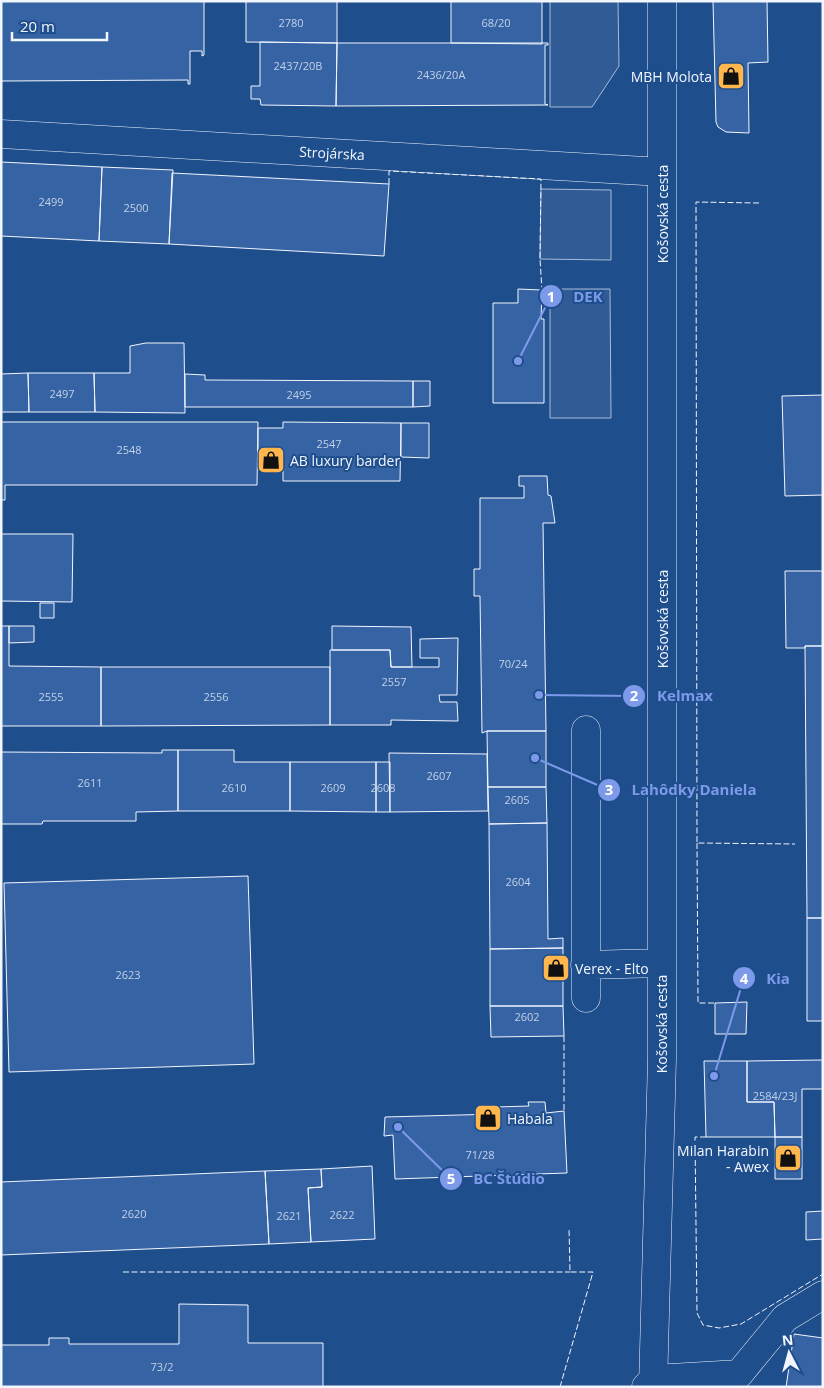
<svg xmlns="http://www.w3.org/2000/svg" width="824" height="1388" viewBox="0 0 824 1388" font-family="'Open Sans',sans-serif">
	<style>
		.parking { fill: #305b95; stroke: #a8bbd7 }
		.building { fill: #3563a3; stroke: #f2f6ff }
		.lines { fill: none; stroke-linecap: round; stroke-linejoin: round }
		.minor-casing { stroke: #f2f6ff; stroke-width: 29 }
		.minor { stroke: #1f4e8c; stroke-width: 28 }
		.fence { stroke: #f2f6ff; stroke-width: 1; stroke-dasharray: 6 2.5; stroke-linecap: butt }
		.labels { text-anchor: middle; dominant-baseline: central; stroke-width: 4; stroke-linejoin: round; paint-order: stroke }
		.number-label { font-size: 11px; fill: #c3d1e8 }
		.poi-label { font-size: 14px; fill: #f2f6ff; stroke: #1f4e8c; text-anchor: start }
		.street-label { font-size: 14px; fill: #f2f6ff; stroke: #1f4e8c }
		.leader { fill: none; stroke: #7d9aea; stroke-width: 2 }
		.callout-dot { fill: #7d9aea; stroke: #1f4e8c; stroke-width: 2 }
		.mark-label { font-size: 15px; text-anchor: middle; font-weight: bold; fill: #fff }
		.callout-label { font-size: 15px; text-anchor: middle; font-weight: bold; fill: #7d9aea; stroke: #1f4e8c; stroke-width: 4; stroke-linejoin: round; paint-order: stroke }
	</style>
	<rect width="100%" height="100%" fill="#1f4e8c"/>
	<path class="parking" d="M550 1H618L619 66 592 107H550Z
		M541 189 611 190V260L540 259Z
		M550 289H610L611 418H550Z"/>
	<path class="building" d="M1 1H204V55L202 56V51H190V84H188V80L2 81 1 85Z
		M246 1H337V43L246 42Z
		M451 1H542V44L451 43Z
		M713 1H767L768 62 748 63 749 133 726 132 718 127 716 122Z
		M260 42 337 43 336 106 261 105 260 99H251V86H260Z
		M337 43H548V45H545V104L548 105 336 106Z
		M1 162 102 167 99 241 1 236Z
		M102 167 173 170 169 244 99 241Z
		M172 173 389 184 384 256 169 244Z
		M518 289 542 290 541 319H544V403H493V303H518Z
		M146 343H184L185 413 95 412 94 373H130V346Z
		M28 373 29 412H1V374Z
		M28 373H94L95 412H29Z
		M185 374 205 375V380L413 381V407H185Z
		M413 381H430V406L413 407Z
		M823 395V495L785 496 782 396Z
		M1 422H258L257 485H5V500H1Z
		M283 422 401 423 400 481H283V470H258V428H283Z
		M401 423H429V458L401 457Z
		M519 476H547L548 495 551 496 555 523H543L546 731H487L482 733 480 596H474V569H480V498H524V486H519Z
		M1 534H73L72 602 1 601Z
		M785 571H823V646H805V648H786Z
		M40 603H54V618H40Z
		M1 626H9V666L101 667V726H1Z
		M9 626H34V642L9 643Z
		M332 626 411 627 412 667H391L390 650H332Z
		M458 638 457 695H439L440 702H457L458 721 391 720V725H330V650H390L391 667H439V658H420V639Z
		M805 646H823V918H807Z
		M101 667H330V725L101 726Z
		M487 731H546V787H488Z
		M162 750H178V811L136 812V821H43L42 824H1V752L162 753Z
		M178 750H234V762H290V811H178Z
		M389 753 487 754 488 811 390 812Z
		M290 762H376V812L290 811Z
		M376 762H390V812H376Z
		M488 787H546L547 823 489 824Z
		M547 823 548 939 563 938V948L490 949 489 824Z
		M248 876 254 1064 9 1072 4 883Z
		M807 918H823V1021H807Z
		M563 948V1006H490V949Z
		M747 1002 746 1034H715V1003Z
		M490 1006H563L564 1036 491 1037Z
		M823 1060V1089H802V1137H775L774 1102H747V1061Z
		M704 1061H747V1102H774L775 1137H706Z
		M528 1102H545L546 1113 564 1111 567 1173 395 1179 393 1135 384 1136 385 1117 497 1114 496 1107 529 1106Z
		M775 1137H802V1179H775Z
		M372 1166 375 1239 311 1242 308 1188 322 1187 321 1169Z
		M321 1169 322 1187 308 1188 311 1242 269 1244 265 1171Z
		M265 1171 269 1244 1 1255V1182Z
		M823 1211V1239L806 1240V1212Z
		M179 1304 248 1305V1343H323V1387H1V1345H49V1338H69V1344H179Z
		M794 1334 823 1338V1387H786Z"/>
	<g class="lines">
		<g class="minor-casing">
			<path id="minor" d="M1 134 662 172
				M586 730V998
				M585 965 661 963
				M646 1387 654 1379 739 1374 785 1318 823 1295
				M653 1387 662 1059V1"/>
		</g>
		<use href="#minor" class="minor"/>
		<path class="fence" d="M389 184V171L541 179 540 259 542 290
			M759 203 696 202 697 843 795 844
			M697 843 698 1003H715
			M564 1036V1111
			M706 1137H695L697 1313 703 1325 719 1328 741 1324 823 1274
			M123 1272H570
			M560 1387 593 1272H570L569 1228"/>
	</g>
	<defs>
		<g id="shop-square" transform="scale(1.4375)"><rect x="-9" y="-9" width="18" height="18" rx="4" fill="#ffb74d" stroke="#1f4e8c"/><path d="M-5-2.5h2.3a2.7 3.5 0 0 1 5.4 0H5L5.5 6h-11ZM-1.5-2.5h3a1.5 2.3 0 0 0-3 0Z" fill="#111"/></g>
	</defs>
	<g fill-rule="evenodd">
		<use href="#shop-square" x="731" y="76"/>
		<use href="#shop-square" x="271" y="460"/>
		<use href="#shop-square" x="556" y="968"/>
		<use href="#shop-square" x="488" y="1118"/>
		<use href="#shop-square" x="788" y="1158"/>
	</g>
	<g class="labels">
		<g class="number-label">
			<text x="291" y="22">2780</text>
			<text x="496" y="22">68/20</text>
			<text x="298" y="65">2437/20B</text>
			<text x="441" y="74">2436/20A</text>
			<text x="51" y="201">2499</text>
			<text x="136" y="207">2500</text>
			<text x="62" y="393">2497</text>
			<text x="299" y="394">2495</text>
			<text x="329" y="443">2547</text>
			<text x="129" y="449">2548</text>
			<text x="513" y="663">70/24</text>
			<text x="394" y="681">2557</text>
			<text x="51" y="696">2555</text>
			<text x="216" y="696">2556</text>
			<text x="439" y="775">2607</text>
			<text x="90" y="782">2611</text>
			<text x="234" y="787">2610</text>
			<text x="333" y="787">2609</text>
			<text x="383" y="787">2608</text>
			<text x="517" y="799">2605</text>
			<text x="518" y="881">2604</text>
			<text x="128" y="974">2623</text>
			<text x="527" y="1016">2602</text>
			<text x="775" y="1095">2584/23J</text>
			<text x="480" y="1154">71/28</text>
			<text x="134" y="1213">2620</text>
			<text x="342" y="1214">2622</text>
			<text x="289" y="1215">2621</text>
			<text x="162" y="1366">73/2</text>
		</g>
		<g class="poi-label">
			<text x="712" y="76" text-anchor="end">MBH Molota</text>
			<text x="290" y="460">AB luxury barder</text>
			<text x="575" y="968">Verex - Elto</text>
			<text x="507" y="1118">Habala</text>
			<text x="769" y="1150" text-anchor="end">Milan Harabin<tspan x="769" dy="16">- Awex</tspan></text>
		</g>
		<g class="street-label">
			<text transform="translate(332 153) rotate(3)">Strojárska</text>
			<text transform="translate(662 214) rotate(-90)">Košovská cesta</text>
			<text transform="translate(662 619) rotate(-90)">Košovská cesta</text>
			<text transform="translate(661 1024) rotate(-90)">Košovská cesta</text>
		</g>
	</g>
	<path class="leader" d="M518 361L551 296M539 695L634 696M535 758L609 790M714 1076L744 978M398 1127L451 1179"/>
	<g class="callout-dot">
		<circle cx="518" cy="361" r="5"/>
		<circle cx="539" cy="695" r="5"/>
		<circle cx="535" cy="758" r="5"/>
		<circle cx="714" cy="1076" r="5"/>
		<circle cx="398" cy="1127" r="5"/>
		<circle cx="551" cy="296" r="12"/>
		<circle cx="634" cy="696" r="12"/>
		<circle cx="609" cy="790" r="12"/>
		<circle cx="744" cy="978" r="12"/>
		<circle cx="451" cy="1179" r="12"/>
	</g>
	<g class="mark-label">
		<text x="551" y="302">1</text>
		<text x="634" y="701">2</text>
		<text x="609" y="795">3</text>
		<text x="744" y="984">4</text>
		<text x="451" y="1184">5</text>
	</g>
	<g class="callout-label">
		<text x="588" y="302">DEK</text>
		<text x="685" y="701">Kelmax</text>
		<text x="694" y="795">Lahôdky Daniela</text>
		<text x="778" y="984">Kia</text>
		<text x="509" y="1184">BC Štúdio</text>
	</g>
	<rect width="824" height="1388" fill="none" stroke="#f2f6ff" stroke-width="5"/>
	<g transform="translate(789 1353) rotate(354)" stroke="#1f4e8c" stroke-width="4" paint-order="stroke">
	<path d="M0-4L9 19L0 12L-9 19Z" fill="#f2f6ff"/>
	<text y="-8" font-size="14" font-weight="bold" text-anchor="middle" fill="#f2f6ff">N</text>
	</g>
	<path d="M12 32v8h95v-8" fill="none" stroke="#f2f6ff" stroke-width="2.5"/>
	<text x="20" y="32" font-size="15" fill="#f2f6ff" stroke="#1f4e8c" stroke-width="4" paint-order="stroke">20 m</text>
</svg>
